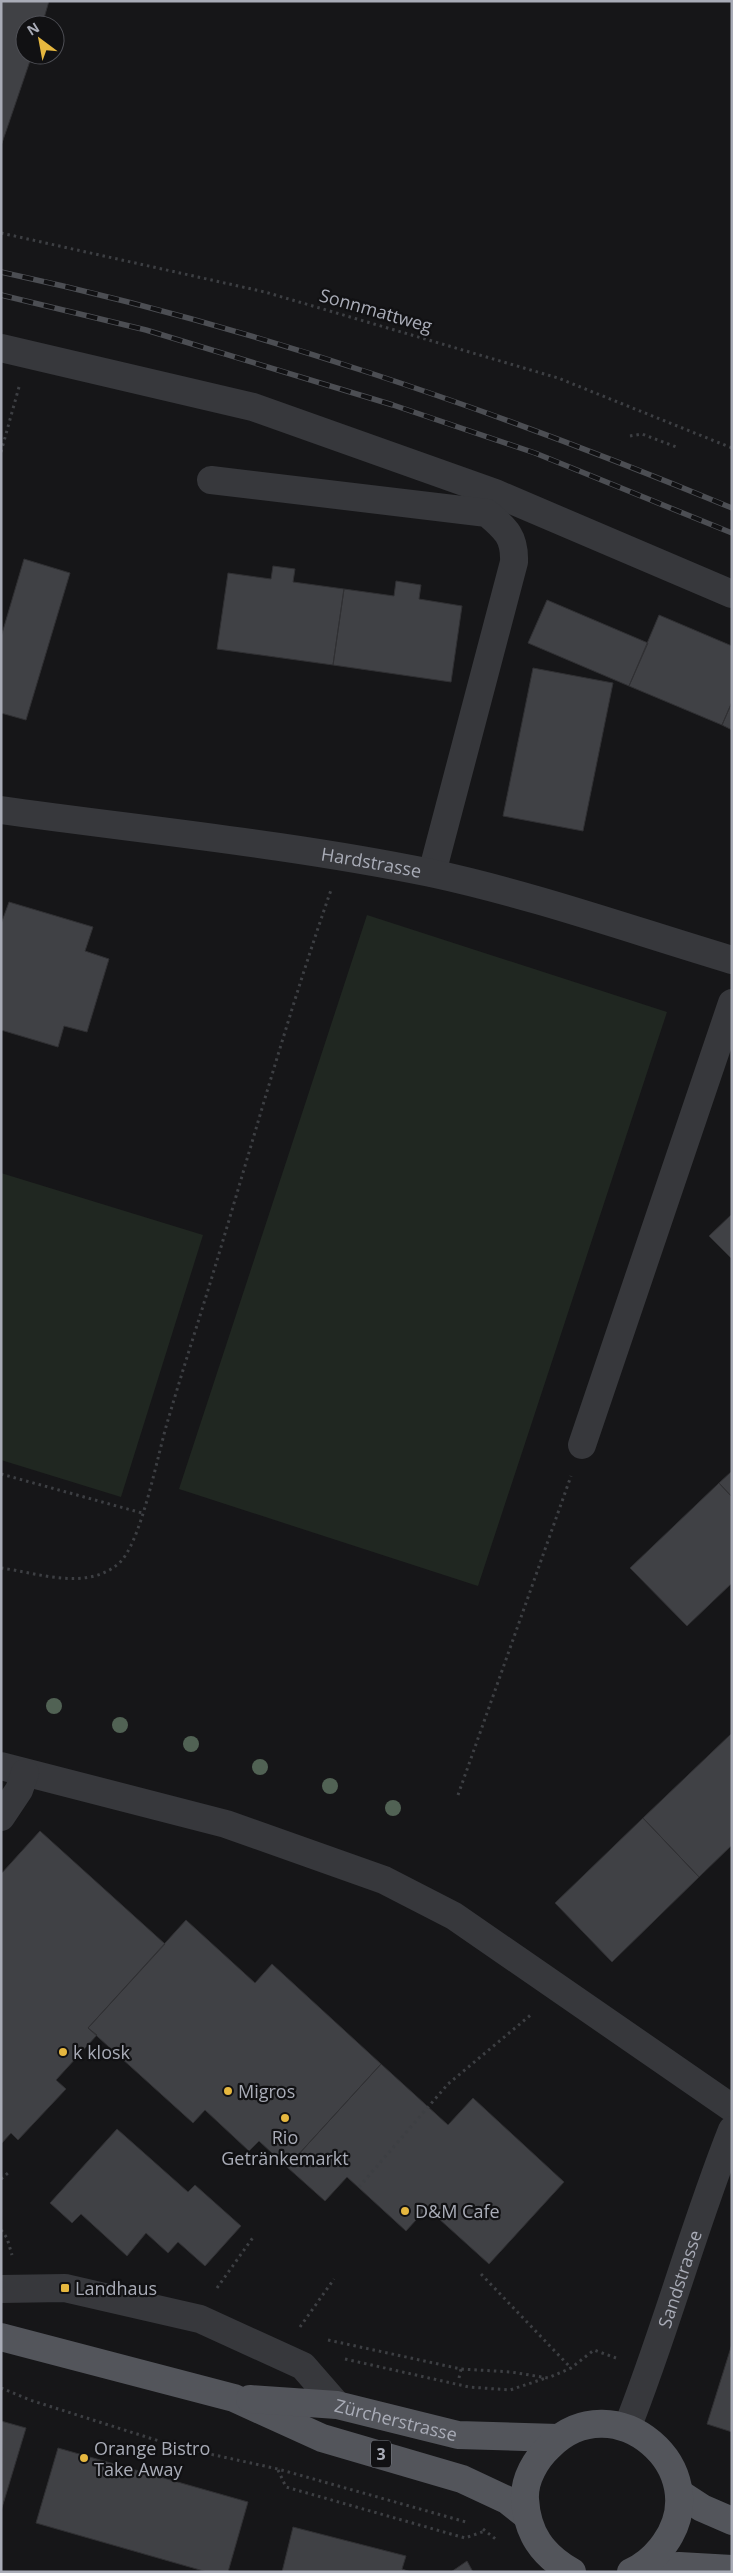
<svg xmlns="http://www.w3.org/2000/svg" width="733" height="2573" viewBox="0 0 733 2573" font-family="'Open Sans',sans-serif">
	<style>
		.green { fill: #202721 }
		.building { fill: #404145; stroke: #303033 }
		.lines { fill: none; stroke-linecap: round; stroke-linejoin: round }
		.path { stroke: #3d3f43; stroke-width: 3; stroke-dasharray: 2.5 4; stroke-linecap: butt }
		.minor { stroke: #37383c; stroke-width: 28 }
		.major { stroke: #53555b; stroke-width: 28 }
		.rail-casing { stroke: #4c4e53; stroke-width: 5.5 }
		.rail { stroke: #111113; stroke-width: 4; stroke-dasharray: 11; stroke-linecap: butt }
		.tree { fill: #516254 }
		.poi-dot { fill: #e6b73f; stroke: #111113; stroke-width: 2 }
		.labels { text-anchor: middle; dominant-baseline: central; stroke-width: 4.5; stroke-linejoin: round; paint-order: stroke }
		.shield { fill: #111113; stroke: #7b7e86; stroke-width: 1 }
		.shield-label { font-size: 16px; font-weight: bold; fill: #a9acb7 }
		.street-label { font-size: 18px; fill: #a9acb7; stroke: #111113 }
		.poi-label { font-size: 18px; fill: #a9acb7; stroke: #111113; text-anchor: start }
	</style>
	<rect width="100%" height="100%" fill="#161618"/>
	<path class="green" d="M367 915 667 1012 478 1586 179 1489Z
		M1 1173 203 1235 121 1497 1 1460Z"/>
	<path class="building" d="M1 1H49L42 25H25V55H32L1 146Z
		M24 559 70 573 26 720 1 713V637Z
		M273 566 295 569 293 582 344 589 333 665 217 649 228 573 271 579Z
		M396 581 421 585 419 599 462 606 451 682 333 665 344 589 394 596Z
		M547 600 648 643 629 686 528 643Z
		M659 615 732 646V702L722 725 629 686Z
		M533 668 613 683 583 831 503 816Z
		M732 702V730L722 725Z
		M9 902 93 927 85 951 109 959 87 1032 64 1026 58 1047 1 1030V924Z
		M732 1214V1259L709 1236Z
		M732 1471V1497L719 1483Z
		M719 1483 732 1497V1583L687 1626 630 1568Z
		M732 1733V1845L699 1877 643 1818Z
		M643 1818 699 1877 612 1962 555 1903Z
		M40 1831 165 1944 88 2028 97 2035 56 2080 66 2089 18 2140 11 2133 1 2144V1874Z
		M186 1920 255 1983 272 1964 381 2064 287 2167 259 2141 249 2151 205 2110 193 2123 88 2028Z
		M381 2064 448 2125 473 2098 564 2182 489 2264 427 2208 406 2231 347 2177 325 2201 287 2167Z
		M117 2129 188 2192 195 2185 241 2226 205 2266 178 2242 168 2253 146 2233 127 2256 81 2214 72 2223 50 2203Z
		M732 2344V2432L707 2424Z
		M1 2421 26 2428 1 2511Z
		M58 2448 248 2502 228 2572H207L36 2523Z
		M293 2527 406 2556 402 2569 411 2572H282Z
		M467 2561 473 2572H451Z"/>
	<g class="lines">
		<path class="path" d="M1 233 265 292 558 378 732 448
			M630 436 642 434 679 448
			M1 452 19 387
			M1 1474 142 1513
			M1 1568C38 1573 86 1591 118 1564 141 1546 158 1452 168 1420 184 1365 202 1311 218 1257 255 1134 289 1011 331 890
			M458 1795 571 1476
			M1 2179 8 2173
			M359 2187 448 2084 533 2013
			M1 2230 7 2238 12 2255
			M481 2274 571 2368
			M217 2288 254 2236
			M300 2327 334 2279
			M328 2340 461 2369 511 2372 548 2378 571 2368 594 2350 616 2358
			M345 2359 469 2387 510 2390 546 2378
			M459 2378 461 2369
			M1 2388 30 2400 178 2447 278 2469 466 2522
			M278 2470 286 2487 465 2538 485 2531
			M483 2529 498 2541"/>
		<g class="minor">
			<path d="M1 348 253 407 495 493 732 594"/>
			<path d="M211 480 487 513C506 529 515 537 514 562L432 873"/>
			<path id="s1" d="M1 810C144 830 289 844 431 873 533 895 632 930 732 960"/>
			<path d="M582 1445 732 1003"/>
			<path d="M1 1766 226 1824 384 1880 454 1916 732 2108"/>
			<path d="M1 1817 19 1790 25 1773"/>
			<path d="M1 2289 65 2288 200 2319 303 2366 337 2405"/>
			<path id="s2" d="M627 2428C666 2330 693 2228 732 2130"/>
		</g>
		<g class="major">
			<path d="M1 2337 234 2398 322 2438 462 2479 507 2500 526 2515"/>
			<path id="s3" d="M250 2399 337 2405 458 2435 558 2438"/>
			<path d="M679 2493 702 2508 732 2521"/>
			<path d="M640 2568 679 2566 732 2569"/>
			<path d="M572 2572C542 2555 527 2533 525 2499 524 2479 536 2459 550 2446 614 2382 717 2469 665 2543 656 2556 645 2566 631 2572"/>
		</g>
		<g class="rail-casing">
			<path id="rail" d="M1 272C252 326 495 410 732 508
				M1 295 146 330 393 405 535 453 732 533"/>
		</g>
		<use href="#rail" class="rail"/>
	</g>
	<g class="tree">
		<circle cx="54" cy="1706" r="8"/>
		<circle cx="120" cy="1725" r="8"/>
		<circle cx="191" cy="1744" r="8"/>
		<circle cx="260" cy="1767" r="8"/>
		<circle cx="330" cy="1786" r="8"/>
		<circle cx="393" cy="1808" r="8"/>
	</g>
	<g class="poi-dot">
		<circle cx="63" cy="2052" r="5"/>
		<circle cx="228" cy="2091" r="5"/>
		<circle cx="285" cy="2118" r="5"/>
		<circle cx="405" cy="2211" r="5"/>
		<rect x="60" y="2283" width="10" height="10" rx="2.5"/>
		<circle cx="84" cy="2458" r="5"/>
	</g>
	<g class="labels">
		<rect class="shield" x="371" y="2440.5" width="20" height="27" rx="4"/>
		<g class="shield-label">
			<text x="381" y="2454">3</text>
		</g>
		<g class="street-label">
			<text transform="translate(376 310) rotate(16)">Sonnmattweg</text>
			<text stroke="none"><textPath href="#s1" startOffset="374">Hardstrasse</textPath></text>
			<text stroke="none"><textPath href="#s2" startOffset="158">Sandstrasse</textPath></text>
			<text stroke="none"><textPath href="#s3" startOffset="148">Zürcherstrasse</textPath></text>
		</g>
		<g class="poi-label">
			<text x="73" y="2052">k klosk</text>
			<text x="238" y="2091">Migros</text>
			<text x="285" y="2137" text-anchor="middle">Rio<tspan x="285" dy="21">Getränkemarkt</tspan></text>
			<text x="415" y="2211">D&amp;M Cafe</text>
			<text x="75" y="2288">Landhaus</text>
			<text x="94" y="2448">Orange Bistro<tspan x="94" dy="21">Take Away</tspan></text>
		</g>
	</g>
	<rect width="733" height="2573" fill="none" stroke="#a9acb7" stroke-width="5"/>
	<g transform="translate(40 40) rotate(328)"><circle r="24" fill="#111113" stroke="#4e4f55"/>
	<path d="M0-4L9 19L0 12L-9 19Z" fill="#e6b73f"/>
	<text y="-8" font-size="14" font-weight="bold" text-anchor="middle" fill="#a9acb7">N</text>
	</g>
</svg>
